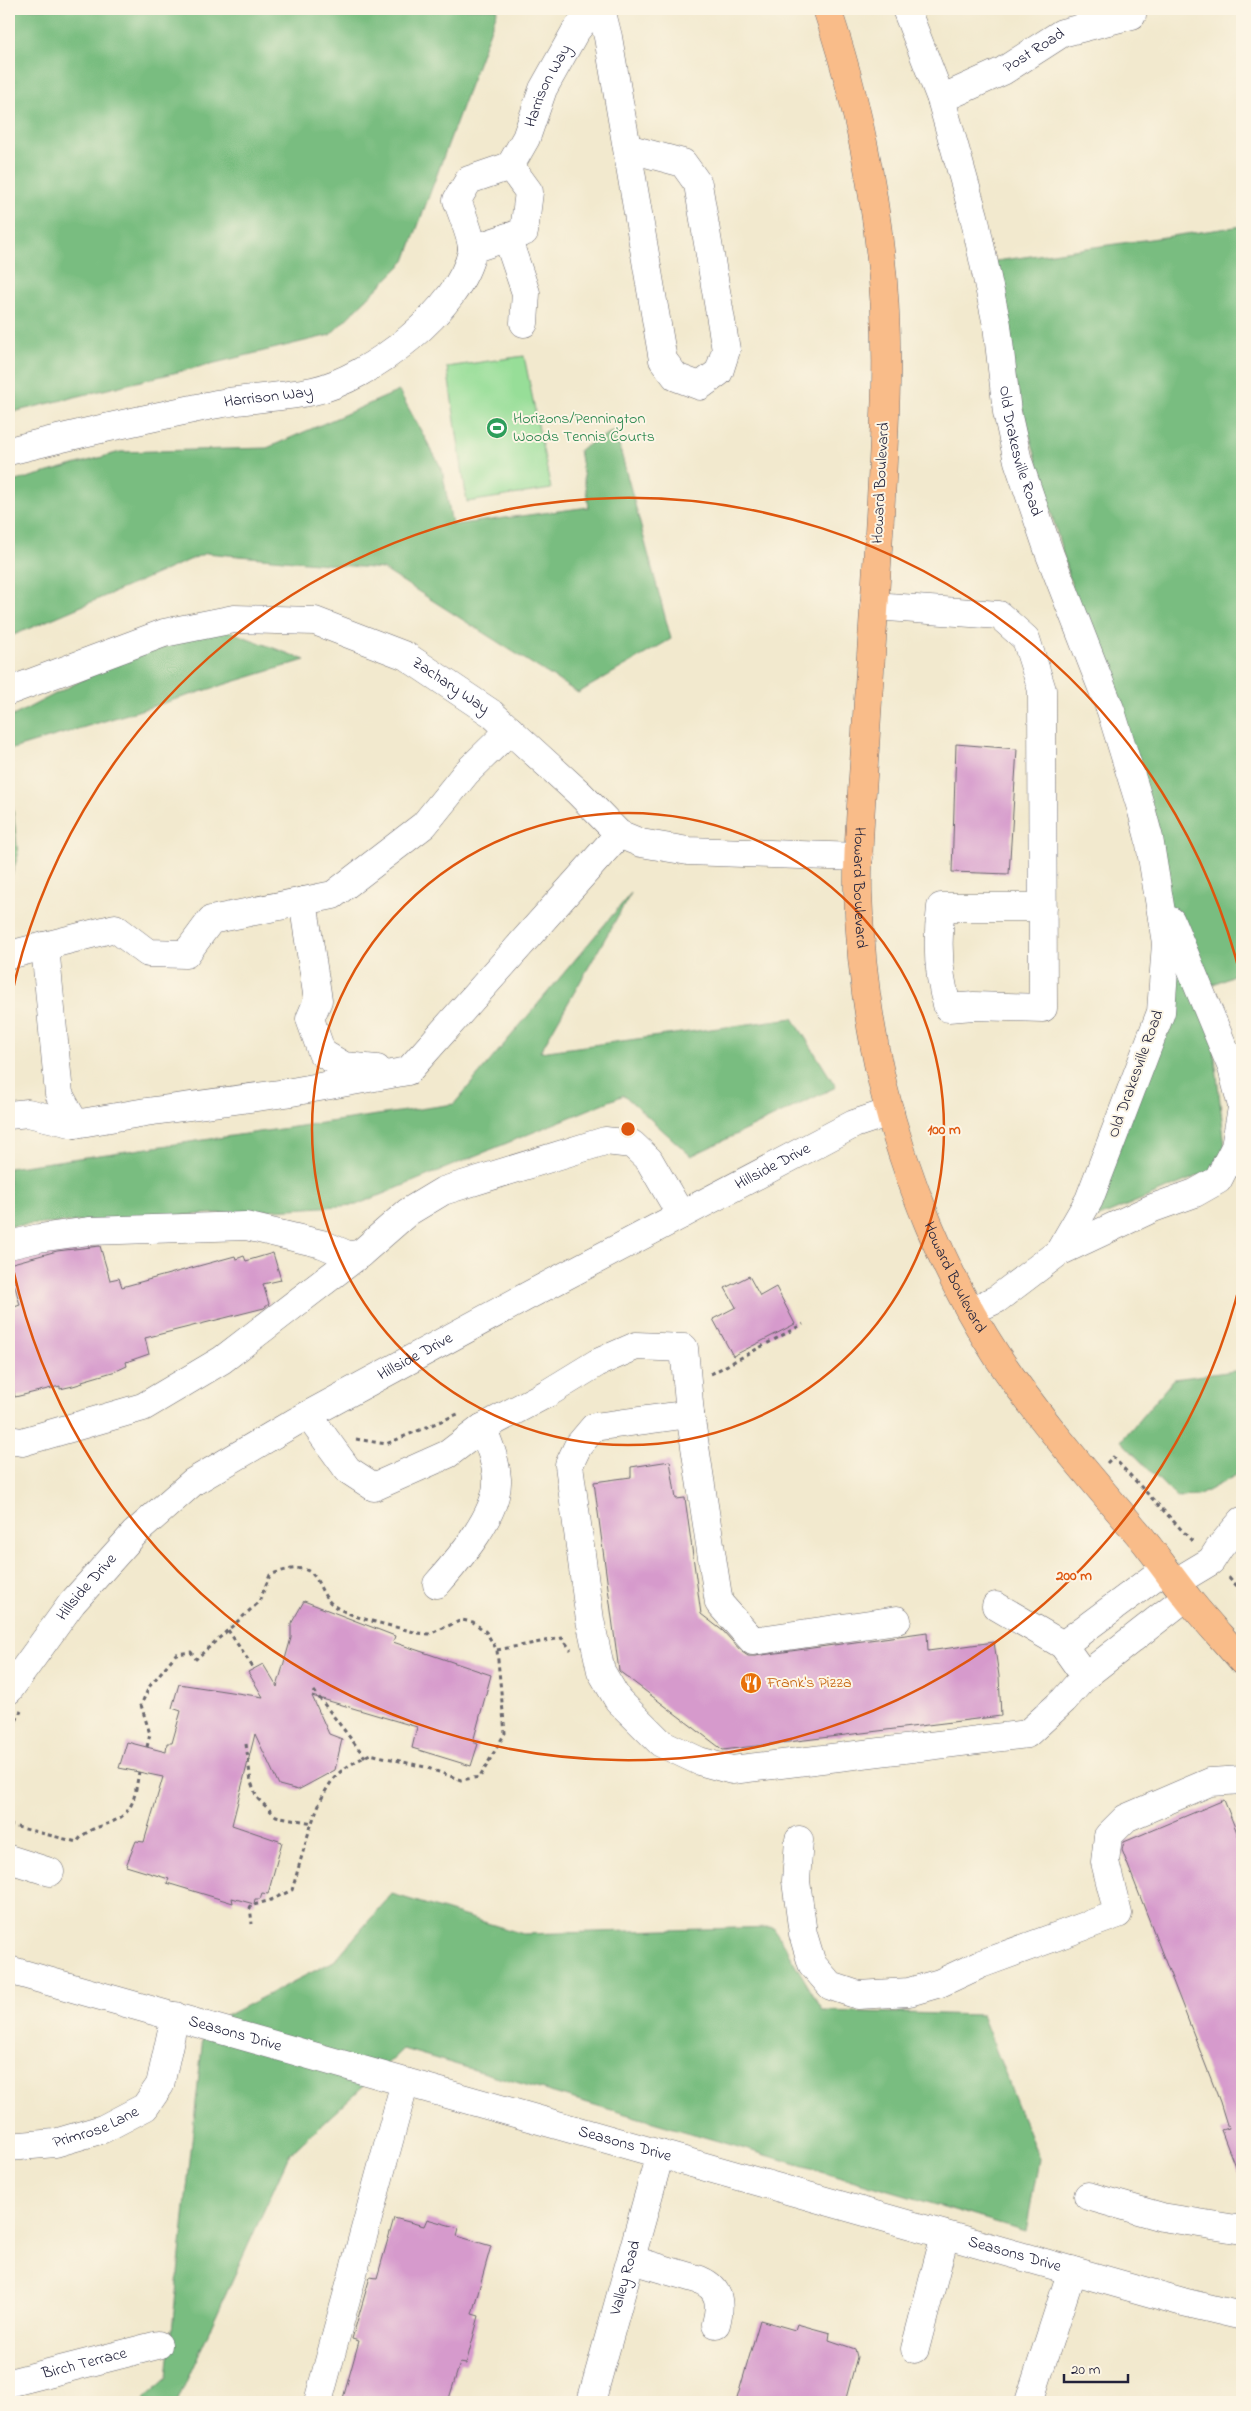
<svg xmlns="http://www.w3.org/2000/svg" width="1251" height="2411" viewBox="0 0 1251 2411" font-family="'Indie Flower',sans-serif">
	<style>
		.green { fill: #97de98; stroke: #5c806a }
		.forest { fill: #79bd80; stroke: #4e705e }
		.building { fill: #d69acc }
		.lines { fill: none; stroke-linecap: round; stroke-linejoin: round }
		.minor-casing { stroke: #6b686e; stroke-width: 29 }
		.major-casing { stroke: #6b686e; stroke-width: 29 }
		.path { stroke: #6b686e; stroke-width: 3; stroke-dasharray: 4 4; stroke-linecap: butt }
		.minor { stroke: #fff; stroke-width: 28 }
		.major { stroke: #f9bc89; stroke-width: 28 }
		.ring { fill: none; stroke: #de560e; stroke-width: 2.5 }
		.labels { text-anchor: middle; dominant-baseline: central; stroke-width: 4; stroke-linejoin: round; paint-order: stroke }
		.street-label { font-size: 16px; fill: #22223b; stroke: #fcf5e5 }
		.leisure-label { font-size: 16px; fill: #27864d; stroke: #fcf5e5; text-anchor: start }
		.food-label { font-size: 16px; fill: #c56008; stroke: #fcf5e5; text-anchor: start }
		.centre { fill: #de560e; stroke: #fcf5e5; stroke-width: 2.5 }
		.ring-label { font-size: 15px; text-anchor: middle; font-weight: bold; fill: #de560e; stroke: #fcf5e5; stroke-width: 4; stroke-linejoin: round; paint-order: stroke }
	</style>
	<rect width="100%" height="100%" fill="#fcf5e5"/>
	<filter id="ink" filterUnits="userSpaceOnUse"><feTurbulence type="fractalNoise" baseFrequency=".02" numOctaves="2"/><feDisplacementMap in="SourceGraphic" scale="10" xChannelSelector="R" yChannelSelector="G"/><feConvolveMatrix kernelMatrix="1 2 1 2 8 2 1 2 1" color-interpolation-filters="sRGB"/></filter>
	<filter id="wash" filterUnits="userSpaceOnUse"><feTurbulence type="fractalNoise" baseFrequency=".0096" numOctaves="4" result="noise"/><feDisplacementMap in="SourceGraphic" scale="20" xChannelSelector="R" yChannelSelector="G"/><feGaussianBlur stdDeviation="1.12" result="paint"/><feColorMatrix in="noise" values="0 0 0 0 0 0 0 0 0 0 0 0 0 0 0 0 0 1.4 0 .05"/><feComposite in="paint" operator="in"/></filter>
	<g filter="url(#wash)">
		<rect width="100%" height="100%" fill="#f2e9ce"/>
		<path class="green" d="M524 356 551 489 467 502 447 367Z"/>
		<path class="forest" d="M9 9H498L405 261 330 335 9 413Z
			M1242 226V971L1207 987 1227 1164 1061 1233 1157 1025 1164 918 982 263Z
			M399 391 442 469 452 525 589 507 579 450 615 430 671 639 578 693 383 569 206 553 9 637V483L120 452 267 448Z
			M221 628 305 660 9 750V718L111 665Z
			M9 772 18 855 9 884Z
			M631 893 540 1052 793 1018 836 1087 691 1156 624 1095 356 1205 9 1226V1168L454 1104Z
			M1242 1370V1472L1198 1496 1176 1497 1121 1441 1174 1379Z
			M392 1894 523 1934 773 1927 823 2011 982 2015 1039 2159 1026 2231 403 2049 289 2155 177 2402H141L167 2378 204 2027 334 1961Z"/>
		<g id="blocks">
			<path class="building" d="M956 744 1017 749 1009 874 952 872Z
				M100 1246 110 1280 119 1278 122 1287 235 1256 236 1259 244 1256 246 1261 273 1253 281 1280 263 1284 269 1304 264 1308 145 1338 149 1354 126 1362 127 1366 116 1371 82 1381 83 1383 73 1386 60 1389V1386L15 1397 9 1374V1309L20 1305 9 1264 57 1251Z
				M749 1276 760 1296 776 1287 795 1324 733 1356 713 1319 736 1307 725 1288Z
				M670 1461 676 1499 685 1498 701 1614 723 1631 742 1652 748 1656H755L927 1632 928 1651 994 1642 999 1676 1001 1716 723 1750 619 1671 594 1482 631 1477V1467Z
				M304 1601 395 1636 393 1642 491 1675 473 1742 478 1744 471 1766 412 1748 417 1727 312 1696 329 1734 342 1739 335 1770 298 1790 279 1785 255 1734 232 1825 282 1842 268 1894 262 1893 260 1899H255L254 1904 232 1898 233 1903 167 1883 169 1879 126 1866 136 1841 144 1842 163 1777 119 1768 127 1742 166 1752 167 1743H172L181 1711 172 1708 179 1684 263 1697 248 1672 263 1664 277 1687 291 1638V1624Z
				M1224 1800 1242 1845 1241 2182 1221 2130 1228 2128 1220 2102 1122 1850 1124 1842Z
				M394 2218 424 2226 427 2219 459 2228 457 2236 491 2246 472 2314 479 2316 466 2364 460 2363 448 2402H342L359 2341 352 2339 370 2277 377 2278Z
				M760 2320 795 2330 797 2324 830 2333 829 2340 855 2349 857 2357 845 2402H736Z"/>
		</g>
	</g>
	<g filter="url(#ink)">
		<use href="#blocks" fill-opacity="0" stroke="#6b686e" stroke-width="1"/>
		<g class="lines">
			<g class="minor-casing">
				<g id="minor">
					<path d="M601 9 608 37 663 360 676 377 700 386 719 372 726 350 698 184 683 163 627 148"/>
					<path id="s1" d="M906 9 941 99 974 216 997 325 1007 412 1018 461 1050 555 1111 711 1141 808 1149 838 1166 943 1161 1012 1089 1200 1059 1252 997 1299 971 1311"/>
					<path id="s2" d="M941 99 1003 71 1062 33 1132 15"/>
					<path d="M507 237 526 293 524 323"/>
					<path id="s3" d="M472 249 524 232 529 192 510 166 526 138 543 89 575 32 593 9"/>
					<path id="s4" d="M9 451C76 434 144 419 212 405 245 398 280 398 313 391 369 379 461 309 472 251 473 241 461 211 457 200L469 180 510 166"/>
					<path d="M874 606 999 615 1026 639 1042 690 1043 1008 974 1006 948 1008C938 977 937 940 941 907H1043"/>
					<path id="s5" d="M9 691 164 633 234 619 315 621 406 656 491 713 579 793 619 834 641 843 688 851 859 857"/>
					<path d="M303 901 318 1000 310 1019 322 1053 344 1066 377 1069"/>
					<path d="M1171 921 1232 1068 1242 1106"/>
					<path d="M45 946 59 1094 75 1124"/>
					<path d="M9 955 115 928 148 953 186 954 211 920 333 895 424 825 466 773 510 730"/>
					<path d="M9 1115 28 1113 75 1124 146 1112 286 1093 408 1071 619 834"/>
					<path d="M9 1245 39 1238 89 1231 246 1226 322 1244 348 1255 360 1254"/>
					<path d="M1059 1252 1153 1208 1195 1193 1218 1180 1235 1147 1242 1108"/>
					<path d="M690 1414 594 1427 578 1446 569 1465 590 1620 601 1671 618 1700 661 1743 699 1761 732 1770 1027 1734 1064 1700 1085 1676 1063 1645 996 1606"/>
					<path d="M308 1415 348 1470 374 1487 448 1454 482 1428 548 1393 597 1363 636 1346 684 1348 690 1414 719 1603 753 1641 897 1620"/>
					<path d="M9 1440 22 1442 143 1407 222 1360 360 1254 408 1212 443 1191 605 1141 632 1144 649 1160 681 1215"/>
					<path d="M1176 1582 1211 1561 1220 1547 1242 1521"/>
					<path d="M437 1584C459 1559 499 1513 497 1479 496 1462 489 1443 482 1428"/>
					<path d="M1063 1645 1165 1569"/>
					<path d="M1085 1676 1186 1597"/>
					<path id="s6" d="M9 1690 72 1603 134 1534 193 1482 295 1422 531 1294 854 1124 890 1112"/>
					<path d="M799 1840 796 1881 803 1934 812 1964 831 1986 858 1995 909 1992 940 1983 981 1964 1118 1914 1105 1862 1108 1836 1126 1818 1210 1782 1242 1780"/>
					<path d="M9 1859 50 1872"/>
					<path id="s7" d="M9 1970 1183 2302 1242 2316"/>
					<path id="s8" d="M9 2147 55 2143 103 2129 145 2107 160 2085 175 2016"/>
					<path d="M1088 2196 1162 2217 1242 2230"/>
					<path d="M632 2260 700 2280C721 2289 721 2305 716 2324"/>
					<path d="M915 2349 945 2235"/>
					<path id="s9" d="M9 2383 158 2345"/>
					<path d="M318 2402 405 2082"/>
					<path id="s10" d="M591 2402 660 2154"/>
					<path d="M1029 2402 1072 2270"/>
				</g>
			</g>
			<g class="major-casing">
				<g id="major">
					<path id="s11" d="M827 9C867 129 889 259 886 385 883 501 873 617 866 732 863 785 857 839 858 892 860 957 868 1023 883 1086 904 1175 947 1280 997 1356 1040 1420 1091 1478 1141 1537 1158 1558 1173 1580 1190 1601 1206 1621 1225 1641 1242 1661"/>
				</g>
			</g>
			<path class="path" d="M711 1374 803 1324
				M356 1439 386 1444 458 1414
				M1107 1463 1113 1457 1194 1543
				M1229 1577 1242 1592
				M228 1630 254 1669
				M497 1650 562 1638 571 1650
				M314 1691 365 1757
				M9 1735 21 1711
				M246 1744 251 1782 257 1798 276 1816 313 1823
				M147 1747 150 1734 141 1705 149 1687 176 1654 191 1652 196 1659 259 1602 270 1575C329 1553 309 1593 339 1609 362 1621 392 1625 417 1633L429 1634 462 1620 473 1622 486 1632 497 1650 505 1733 480 1777 461 1780 425 1767 370 1754C357 1761 341 1768 332 1781 313 1806 302 1858 292 1890L271 1900 250 1906 252 1924
				M9 1825 77 1842C91 1821 121 1829 132 1803 136 1793 137 1782 139 1772"/>
			<use href="#minor" class="minor"/>
			<use href="#major" class="major"/>
		</g>
	</g>
	<g class="ring">
		<circle cx="628" cy="1129" r="316"/>
		<path d="M1242 1276A631 631 0 0 1 10 1255M10 1003A631 631 0 0 1 1242 982"/>
	</g>
	<defs>
		<g id="stadium-disc" transform="scale(1.125)"><circle r="9.5" fill="#2e9e5b" stroke="#fcf5e5"/><path d="M0-5a6.5 5 0 1 0 0 10a6.5 5 0 1 0 0-10ZM-3.5-1.8h7v3.6h-7Z" fill="#fff"/></g>
		<g id="restaurant-disc" transform="scale(1.125)"><circle r="9.5" fill="#e8710a" stroke="#fcf5e5"/><path d="M-5-6h1v4h1v-4h1v4h1v-4h1v5L-1.5 .5V6h-2V.5L-5-1ZM5-6V6H3V1.5H1.5Q1.5-4 5-6Z" fill="#fff"/></g>
	</defs>
	<g fill-rule="evenodd">
		<use href="#stadium-disc" x="497" y="428"/>
		<use href="#restaurant-disc" x="751" y="1683"/>
	</g>
	<g class="labels">
		<g class="street-label">
			<text stroke="none"><textPath href="#s2" startOffset="105">Post Road</textPath></text>
			<text stroke="none"><textPath href="#s3" startOffset="216">Harrison Way</textPath></text>
			<text stroke="none"><textPath href="#s4" startOffset="265">Harrison Way</textPath></text>
			<text stroke="none"><textPath href="#s1" startOffset="458">Old Drakesville Road</textPath></text>
			<text transform="translate(881 483) rotate(-87)">Howard Boulevard</text>
			<text stroke="none"><textPath href="#s5" startOffset="469">Zachary Way</textPath></text>
			<text stroke="none"><textPath href="#s11" startOffset="886">Howard Boulevard</textPath></text>
			<text transform="translate(1136 1074) rotate(-70)">Old Drakesville Road</text>
			<text stroke="none"><textPath href="#s6" startOffset="939">Hillside Drive</textPath></text>
			<text stroke="none"><textPath href="#s11" startOffset="1291">Howard Boulevard</textPath></text>
			<text stroke="none"><textPath href="#s6" startOffset="534">Hillside Drive</textPath></text>
			<text stroke="none"><textPath href="#s6" startOffset="129">Hillside Drive</textPath></text>
			<text stroke="none"><textPath href="#s7" startOffset="235">Seasons Drive</textPath></text>
			<text stroke="none"><textPath href="#s8" startOffset="90">Primrose Lane</textPath></text>
			<text stroke="none"><textPath href="#s7" startOffset="640">Seasons Drive</textPath></text>
			<text stroke="none"><textPath href="#s7" startOffset="1045">Seasons Drive</textPath></text>
			<text stroke="none"><textPath href="#s10" startOffset="129">Valley Road</textPath></text>
			<text stroke="none"><textPath href="#s9" startOffset="78">Birch Terrace</textPath></text>
		</g>
		<g class="leisure-label">
			<text x="513" y="419">Horizons/Pennington<tspan x="513" dy="18">Woods Tennis Courts</tspan></text>
		</g>
		<g class="food-label">
			<text x="767" y="1683">Frank's Pizza</text>
		</g>
	</g>
	<circle cx="628" cy="1129" r="8" class="centre"/>
	<g class="ring-label">
		<text x="944" y="1134">100 m</text>
		<text x="1074" y="1580">200 m</text>
	</g>
	<rect width="1251" height="2411" fill="none" stroke="#fcf5e5" stroke-width="30"/>
	<path d="M1064 2374v8h64v-8" fill="none" stroke="#22223b" stroke-width="2.5"/>
	<text x="1071" y="2374" font-size="15" fill="#22223b" stroke="#fcf5e5" stroke-width="4" paint-order="stroke">20 m</text>
</svg>
